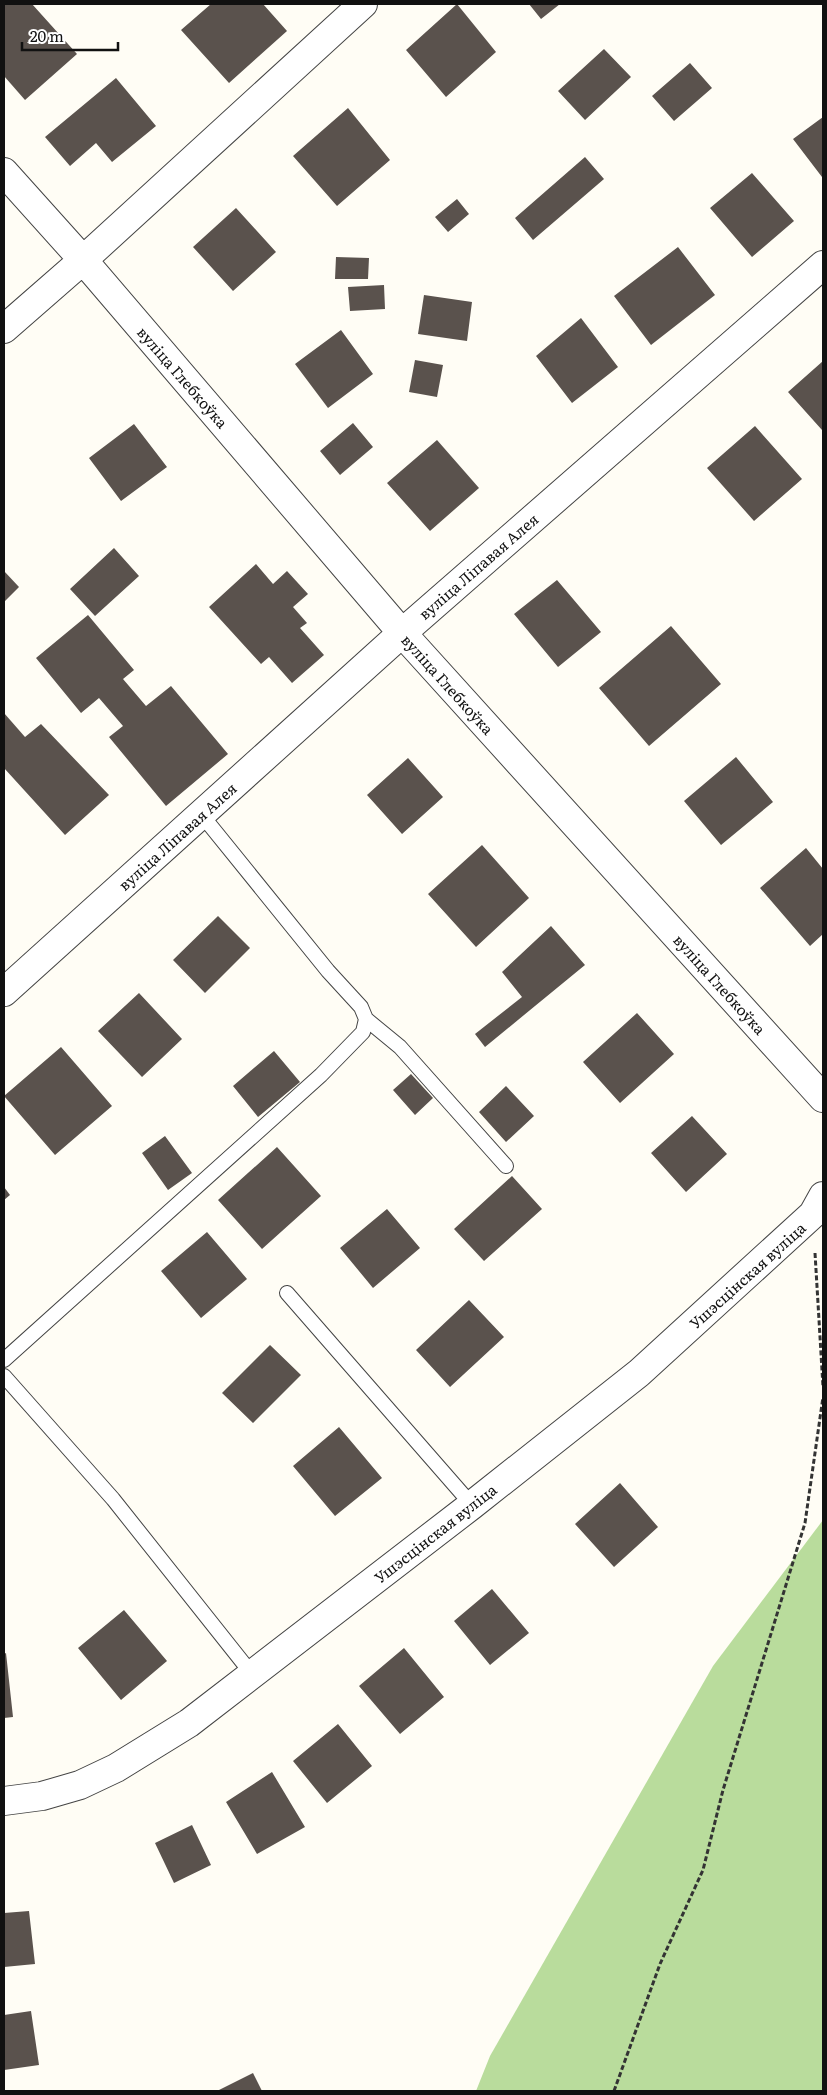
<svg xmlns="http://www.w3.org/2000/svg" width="827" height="2095" viewBox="0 0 827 2095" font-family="Literata,serif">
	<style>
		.forest { fill: #b9dc9c }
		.building { fill: #5a524d }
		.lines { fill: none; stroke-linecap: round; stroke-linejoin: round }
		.lane-casing { stroke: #444; stroke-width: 16 }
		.street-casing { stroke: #444; stroke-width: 30 }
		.path { stroke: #333; stroke-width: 3; stroke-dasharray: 5 2.5; stroke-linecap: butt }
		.lane { stroke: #fff; stroke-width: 14 }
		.street { stroke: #fff; stroke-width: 28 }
		.labels { text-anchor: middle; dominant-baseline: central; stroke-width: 5; stroke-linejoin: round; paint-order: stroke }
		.street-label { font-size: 15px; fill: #111; stroke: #fff }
	</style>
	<rect width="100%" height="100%" fill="#fffdf5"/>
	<path class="forest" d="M823 1520V2091H476L490 2056 713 1666Z"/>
	<path class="building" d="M4 4H32L77 54 25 100 4 76Z
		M211 4H263L287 31 229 83 181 30Z
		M457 4 496 52 446 97 406 50Z
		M529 4H560L541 19Z
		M604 49 631 77 585 120 558 91Z
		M690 63 712 88 674 121 652 96Z
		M116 78 156 126 112 162 96 143 70 166 45 137Z
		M348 108 390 160 337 206 293 156Z
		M823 117V176L822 177 793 139Z
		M585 157 604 179 533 240 515 218Z
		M752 173 794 221 752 257 710 208Z
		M457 199 469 214 448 232 435 217Z
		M236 208 276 252 233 291 193 247Z
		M678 247 715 295 651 345 614 296Z
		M336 257 369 258 368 279H335Z
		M384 285 385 309 350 311 348 287Z
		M424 295 472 302 467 341 418 334Z
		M581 318 618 367 572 403 536 356Z
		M341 330 373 374 328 408 295 364Z
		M415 360 443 365 437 397 409 392Z
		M823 361V429L822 430 788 392Z
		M353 423 373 447 340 475 320 451Z
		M134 424 167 467 121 501 89 458Z
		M755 426 802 479 754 521 707 468Z
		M437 440 479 488 430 531 387 483Z
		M114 548 139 576 95 616 70 589Z
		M256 564 273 584 287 571 308 594 293 607 307 623 300 628 324 655 292 683 269 657 261 664 209 607Z
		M4 571 19 587 4 602Z
		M557 580 601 632 558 667 514 614Z
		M88 615 134 670 123 679 146 706 171 686 228 754 166 806 109 737 123 726 99 698 81 713 36 658Z
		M671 626 721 684 649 746 599 688Z
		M4 713 25 737 41 724 109 795 65 835 4 768Z
		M736 757 773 802 721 845 684 801Z
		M408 758 443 797 402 834 367 795Z
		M482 845 529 898 476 947 428 894Z
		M806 848 823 869V934L810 946 760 888Z
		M218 916 250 948 205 993 173 960Z
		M551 926 585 965 485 1047 475 1034 522 997 502 972Z
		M139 993 182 1039 142 1077 98 1031Z
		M637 1013 674 1054 620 1103 583 1062Z
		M61 1047 112 1106 55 1155 4 1096Z
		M274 1051 300 1082 258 1117 233 1086Z
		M411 1074 433 1098 415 1115 393 1090Z
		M506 1086 534 1116 506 1142 479 1112Z
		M692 1116 727 1154 686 1192 651 1153Z
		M165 1136 192 1173 168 1190 142 1153Z
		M277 1147 321 1196 262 1249 218 1200Z
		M512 1176 542 1209 484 1261 454 1229Z
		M4 1187 10 1195 4 1200Z
		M387 1209 420 1248 373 1288 340 1248Z
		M207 1232 247 1279 201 1318 161 1271Z
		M469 1300 504 1337 450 1387 416 1350Z
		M270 1345 301 1375 253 1423 222 1393Z
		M339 1427 382 1478 335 1516 293 1466Z
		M620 1483 658 1527 614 1567 575 1524Z
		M492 1589 529 1633 490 1665 454 1621Z
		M124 1610 167 1661 121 1700 78 1648Z
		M404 1648 444 1697 400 1734 359 1686Z
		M6 1653 13 1717 4 1718V1654Z
		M338 1724 372 1766 327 1803 293 1761Z
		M272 1772 305 1827 257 1854 226 1802Z
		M192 1825 211 1865 174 1883 155 1843Z
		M29 1911 35 1964 4 1967V1913Z
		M31 2011 39 2065 4 2070V2015Z
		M253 2073 262 2091H217Z"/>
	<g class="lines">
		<g class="lane-casing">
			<path id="lane" d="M366 1019 400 1047 506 1166
				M287 1293 472 1505
				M4 1360 321 1075 363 1032 366 1019 361 1007 328 971 201 814
				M4 1376 113 1499 252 1674"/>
		</g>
		<g class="street-casing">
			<path id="street" d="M4 172 83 260 402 633 823 1098
				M4 329 83 260 363 4
				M4 992 402 633 823 265
				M4 1801 42 1796 80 1785 116 1768 189 1723 472 1505 639 1373 813 1214 823 1196"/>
		</g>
		<path class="path" d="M815 1253 823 1387
			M614 2091 660 1964 703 1870 723 1790 805 1523 823 1397"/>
		<use href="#lane" class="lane"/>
		<use href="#street" class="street"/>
	</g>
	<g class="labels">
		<g class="street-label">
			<text transform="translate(183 377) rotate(49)">вуліца Глебкоўка</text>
			<text transform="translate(478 566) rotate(-41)">вуліца Ліпавая Алея</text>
			<text transform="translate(448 684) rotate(48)">вуліца Глебкоўка</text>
			<text transform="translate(177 836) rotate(-42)">вуліца Ліпавая Алея</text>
			<text transform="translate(720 984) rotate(48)">вуліца Глебкоўка</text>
			<text transform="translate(747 1275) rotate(-42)">Ушэсцінская вуліца</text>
			<text transform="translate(435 1533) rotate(-38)">Ушэсцінская вуліца</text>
		</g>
	</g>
	<rect width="827" height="2095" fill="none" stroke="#111111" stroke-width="10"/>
	<path d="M22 42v8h96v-8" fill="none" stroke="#111111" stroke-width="2.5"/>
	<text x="30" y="42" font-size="15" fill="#111111" stroke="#ffffff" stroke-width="4" paint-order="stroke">20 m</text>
</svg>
